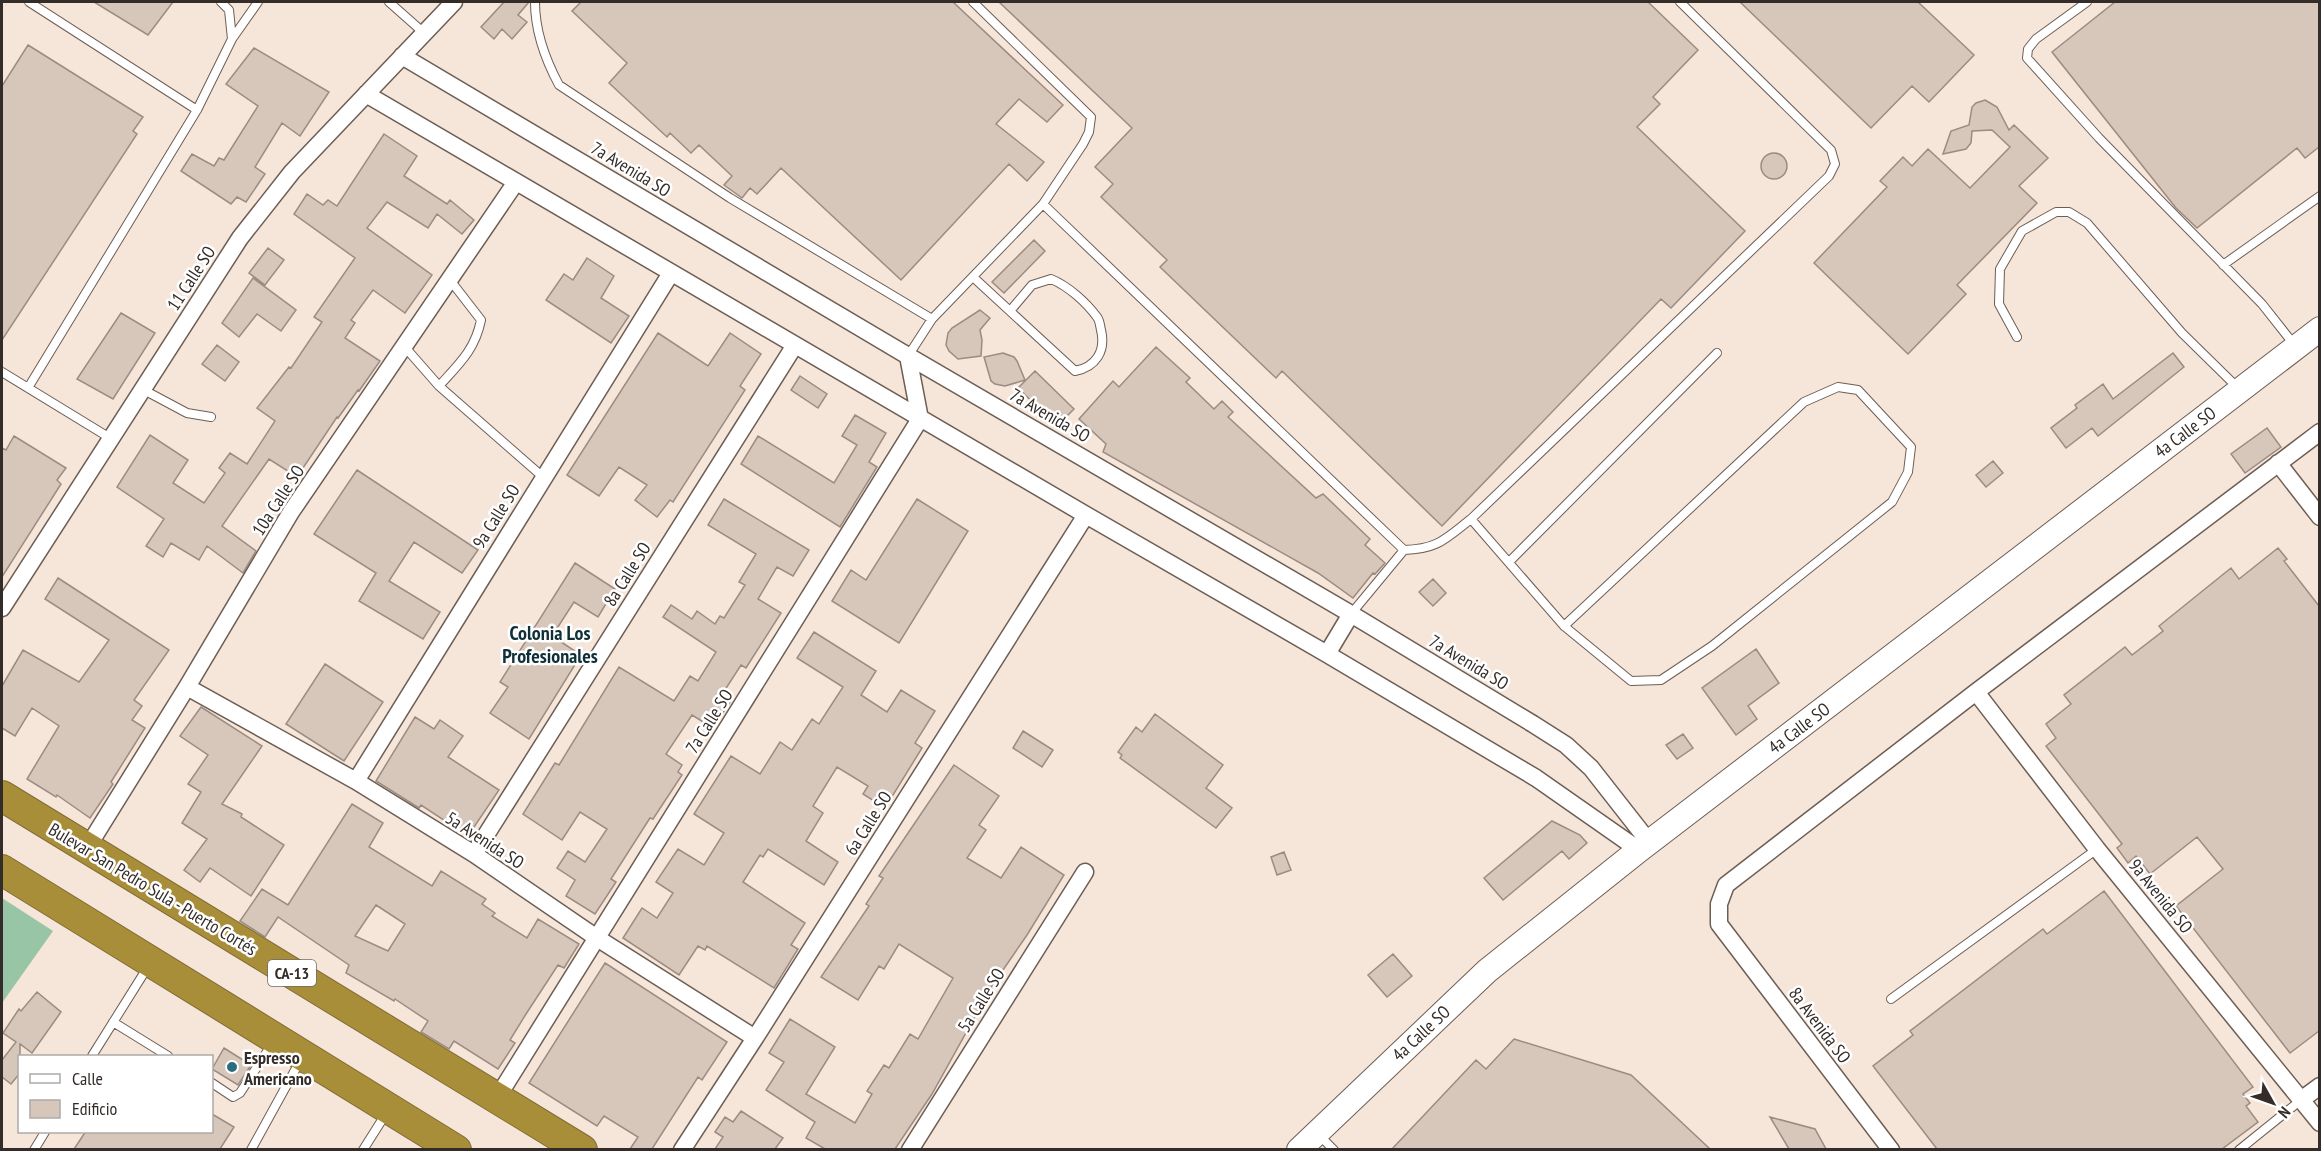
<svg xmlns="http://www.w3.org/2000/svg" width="2321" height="1151" viewBox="0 0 2321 1151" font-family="'PT Sans Narrow',sans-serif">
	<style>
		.green { fill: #97c5a5 }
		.building { fill: #d7c6ba; stroke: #9b8b81; stroke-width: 1.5; fill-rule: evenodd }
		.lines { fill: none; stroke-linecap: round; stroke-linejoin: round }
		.lane-casing { stroke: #6d5e54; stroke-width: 10 }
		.street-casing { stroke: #6d5e54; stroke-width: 19 }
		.secondary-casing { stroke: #6d5e54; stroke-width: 26 }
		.highway-casing { stroke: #806c34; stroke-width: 32 }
		.lane { stroke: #fff; stroke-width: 8 }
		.street { stroke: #fff; stroke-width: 16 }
		.secondary { stroke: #fff; stroke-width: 24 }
		.highway { stroke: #a98e3a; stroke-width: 30 }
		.poi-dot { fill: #296d7e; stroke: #fff; stroke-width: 2 }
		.labels { text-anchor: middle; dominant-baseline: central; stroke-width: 5; stroke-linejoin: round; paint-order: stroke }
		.shield { fill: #fff; stroke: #706b68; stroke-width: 1.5 }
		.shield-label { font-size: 16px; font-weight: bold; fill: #332c28 }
		.street-label { font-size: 18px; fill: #332c28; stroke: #fff }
		.poi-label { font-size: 18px; font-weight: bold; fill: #332c28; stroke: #fff; text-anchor: start }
		.neighbourhood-label { font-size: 20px; font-weight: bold; fill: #103038; stroke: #fff }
	</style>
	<rect width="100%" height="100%" fill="#f6e5d9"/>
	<path class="green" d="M2 898 53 931 2 1003Z"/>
	<path class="building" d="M94 2H173L148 35Z
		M504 2H529L518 15 527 22 512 39 502 29 494 39 481 27Z
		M581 2H953L1063 105 1047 122 1019 99 996 124 1044 162 1027 181 1009 164 901 280 781 168 757 194 750 188 742 198 724 185 732 176 699 145 691 153 670 133 667 137 609 83 627 63 572 11Z
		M999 2H1648L1698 50 1653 97 1660 104 1637 127 1745 231 1671 308 1661 299 1442 526 1282 371 1276 378 1160 267 1167 260 1101 197 1113 184 1095 167 1132 128Z
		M1740 2H1918L1974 55 1929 102 1912 86 1871 128Z
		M2115 2H2319V147L2305 158 2297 148 2197 228 2176 208 2052 52Z
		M28 45 143 117 133 131 137 134 2 340V86Z
		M254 48 329 92 300 136 282 123 255 167 265 174 246 202 237 197 231 204 181 171 192 154 214 166 219 158 224 160 258 106 226 84Z
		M1985 100 1997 107 2009 130 2014 125 2048 158 2019 186 2037 203 1957 285 1966 294 1908 354 1814 263 1887 187 1880 181 1903 157 1912 166 1928 149 1970 188 2010 147 1992 130 1972 131 1971 143 1966 149 1943 154 1951 131 1969 125 1972 107 1976 103Z
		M384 134 417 156 404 176 447 204 450 200 474 220 462 234 437 214 428 228 387 202 367 228 432 275 405 313 373 290 351 320 355 323 345 338 380 361 359 391 358 390 338 418 337 417 297 477 269 459 222 526 256 551 243 573 207 546 199 560 171 543 163 557 146 546 164 519 117 487 150 435 188 460 173 483 204 503 225 473 219 468 230 453 247 464 275 421 257 408 289 367 291 368 322 322 314 317 355 258 294 214 307 194 323 205 328 200 337 206Z
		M1761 166a13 13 0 1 1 26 0a13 13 0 1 1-26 0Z
		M1034 240 1045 251 1004 293 992 282Z
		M268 248 284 260 265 285 249 273Z
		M587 258 614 276 601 298 629 316 611 343 546 300 564 274 573 280Z
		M253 278 296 310 281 331 257 314 239 337 222 323Z
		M980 310 990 318 980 330 982 340 981 356 958 359 949 351 946 345 948 333 952 328Z
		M121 313 155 333 113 399 77 379Z
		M658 333 708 366 730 333 761 354 740 386 745 390 673 502 670 500 657 517 635 500 647 485 619 467 599 496 567 475Z
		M217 345 239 362 225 381 202 364Z
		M1156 347 1190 378 1186 382 1214 409 1222 401 1233 412 1228 417 1316 498 1323 494 1370 539 1365 545 1385 563 1375 574 1373 573 1353 598 1318 573 1103 452 1106 444 1079 419 1113 381 1119 387Z
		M1003 353 1014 357 1017 361 1025 380 1005 386 995 384 991 381 984 357Z
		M2173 353 2184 367 2098 436 2092 428 2066 448 2051 428 2077 408 2075 405 2103 384 2113 399Z
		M1035 371 1074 409 1057 426 1018 388Z
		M800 376 827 394 818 408 791 390Z
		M855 415 886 433 869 462 877 467 840 527 741 464 758 436 834 483 857 445 842 436Z
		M2267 428 2281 447 2245 473 2231 454Z
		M14 436 66 468 57 480 61 484 2 577V448L6 450Z
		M1993 461 2003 473 1986 487 1976 475Z
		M357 470 478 550 462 573 414 542 389 581 440 612 423 639 359 601 376 573 314 534Z
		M724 499 809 550 793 576 777 567 758 599 781 613 746 668 741 665 721 696 730 702 713 728 692 715 666 754 682 765 678 772 682 775 653 819 650 818 611 879 616 882 595 914 566 896 575 880 557 868 568 851 585 862 607 829 580 812 562 840 523 814 555 763 559 765 619 667 674 701 690 676 698 681 716 652 663 617 671 605 692 619 697 611 715 624 720 616 724 618 745 585 739 582 756 554 708 525Z
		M917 499 968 531 899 643 832 601 851 570 866 580Z
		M2278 548 2287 559 2284 561 2319 606V1031L2290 1053 2176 906 2223 869 2197 837 2150 874 2136 856 2128 863 2117 848 2122 844 2046 746 2056 738 2046 724 2071 704 2064 695 2125 647 2132 655 2163 631 2159 626 2231 568 2239 579Z
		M575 563 615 589 598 617 574 602 552 636 581 655 529 739 490 713 508 687 500 682Z
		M58 578 169 650 134 700 142 706 132 720 145 728 111 782 113 784 90 818 57 795 56 797 27 779 59 726 32 708 15 736 2 728V686L23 650 79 682 109 640 45 599Z
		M1433 579 1446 593 1433 606 1419 592Z
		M814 632 876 671 861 695 887 712 901 690 935 711 915 743 922 748 885 808 863 794 868 786 837 767 813 806 823 813 806 841 838 862 824 885 768 849 763 857 760 855 743 882 805 923 791 945 798 949 774 988 707 946 705 950 698 946 679 975 623 938 642 908 657 918 673 893 656 882 678 849 704 865 724 833 694 814 731 756 760 774 780 742 792 750 812 719 819 724 843 687 797 658Z
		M1756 649 1779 683 1748 706 1757 719 1736 735 1702 688Z
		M325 664 383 702 344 761 286 724Z
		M201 707 262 746 222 804 242 814 241 817 284 845 251 896 210 868 200 882 184 870 207 839 182 823 201 792 188 784 208 755 180 736Z
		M1155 714 1223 765 1206 788 1232 808 1216 828 1120 758 1122 755 1118 752 1136 727 1142 732Z
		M415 717 434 729 440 720 463 736 448 757 499 790 468 836 421 805 419 808 376 781Z
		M1023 731 1053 750 1042 767 1013 748Z
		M1683 734 1693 748 1677 759 1666 745Z
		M954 765 999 796 979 825 986 830 967 858 1001 878 1021 847 1064 875 1027 935 992 986 932 1094 895 1149H825L806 1138 815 1122 766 1090 784 1062 769 1053 790 1019 835 1047 806 1094 855 1123 872 1094 867 1091 884 1065 889 1068 910 1034 918 1039 953 978 899 944 884 969 879 966 858 1000 821 977 869 906 866 904 883 878 879 876Z
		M352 804 383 823 369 847 432 886 441 871 486 899 482 904 495 913 492 916 527 938 538 919 579 944 564 968 558 965 526 1014 510 1040 515 1043 498 1069 454 1041 449 1049 421 1032 428 1021 395 999 394 1001 346 973 349 965 278 917 265 937 240 921 262 889 288 905ZM376 905 405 924 388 951 355 936Z
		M1552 821 1580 835 1587 843 1569 859 1562 851 1503 900 1484 878Z
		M1284 852 1291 870 1277 875 1271 857Z
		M2104 891 2253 1087 2243 1094 2250 1103 2246 1106 2258 1122 2222 1149H1937L1873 1066 1913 1035 1910 1031 2043 929 2047 934Z
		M1393 954 1412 976 1387 997 1368 975Z
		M605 963 727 1042 702 1080 698 1077 652 1149H630L638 1137 604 1116 597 1126 529 1083Z
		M37 992 61 1012 32 1053 20 1044V1073L11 1084 2 1077V1060L16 1042 3 1033 19 1009 21 1011Z
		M1514 1039 1631 1075 1710 1149H1392L1476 1060 1486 1069Z
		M224 1048 251 1065 238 1085 212 1069Z
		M741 1111 783 1138 775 1149H715L723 1137 715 1132 725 1117 733 1122Z
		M212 1114 234 1127 220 1149H74L86 1131H212Z
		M1770 1117 1815 1129 1826 1149H1789Z"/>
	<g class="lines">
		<g class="lane-casing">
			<path id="lane" d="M29 2 197 110
				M389 2 424 33
				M535 2C535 32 545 59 559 85L730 198 932 319
				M2087 2 2036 39 2028 49 2027 58 2099 138 2262 304 2296 347
				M232 39 258 2
				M1043 204 1404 550C1438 549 1445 539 1471 519L1829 176 1835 164 1831 150 1680 2
				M2223 265 2320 196
				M973 277 1075 371C1096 367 1106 351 1101 330 1100 326 1100 321 1097 317 1086 302 1068 286 1051 279L1032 285 1010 311
				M2017 337 1999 304 2000 269 2022 231 2056 212H2069L2087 223 2182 333 2238 388
				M404 346 439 386 543 477
				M908 356 932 319 1043 204 1083 144 1089 132 1091 117 973 2
				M2 372 110 438
				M439 386C459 364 475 350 481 320L450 280
				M28 388 197 110 232 39 229 10 221 2
				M142 389 187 413 211 417
				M1471 519 1564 626 1631 681 1661 680 1712 646 1892 502 1908 472 1911 447 1858 390 1838 387 1804 402 1564 626
				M1509 562 1717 353
				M1351 614 1404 550
				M1891 999 2097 849
				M113 1022 168 1056
				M92 1056 149 965
				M212 1083 233 1097 240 1093 272 1044
				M1318 1134 1334 1150
				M34 1150 45 1132
				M251 1150 300 1061
				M363 1150 387 1112
				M2239 1150 2301 1100"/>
		</g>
		<g class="street-casing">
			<path id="street" d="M402 56 908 356 1351 614 1533 724 1566 745 1591 768 1649 842
				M366 94 1086 515 1327 654 1536 778 1639 850
				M2278 463 2320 517
				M2 608 240 238 292 172 454 2
				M1327 654 1351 614
				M187 687 356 781 474 854 597 938 755 1038
				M1976 692 2097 849 2320 1123
				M356 781 671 273
				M87 848 187 687 291 512 516 182
				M474 854 795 345
				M497 1098 920 419 908 356
				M2301 1100 2320 1086
				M682 1150 755 1038 1086 515
				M910 1150 1085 872
				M1891 1150 1719 924V904L1726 885 1976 692 2320 432"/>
		</g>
		<g class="secondary-casing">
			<path id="secondary" d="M1299 1150 1487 971 1639 850 2320 329"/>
		</g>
		<g class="highway-casing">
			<path id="highway" d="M2 796 582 1150
				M2 870 456 1150"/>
		</g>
		<use href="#lane" class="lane"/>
		<use href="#street" class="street"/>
		<use href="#secondary" class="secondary"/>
		<use href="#highway" class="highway"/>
	</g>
	<circle class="poi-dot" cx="232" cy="1067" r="6"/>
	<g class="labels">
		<rect class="shield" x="268" y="960" width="48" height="26" rx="4.5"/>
		<g class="shield-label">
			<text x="292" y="973">CA-13</text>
		</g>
		<g class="street-label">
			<text transform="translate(631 169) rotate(31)">7a Avenida SO</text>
			<text transform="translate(191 278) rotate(-57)">11 Calle SO</text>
			<text transform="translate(1050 415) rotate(30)">7a Avenida SO</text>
			<text transform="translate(2185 432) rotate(-37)">4a Calle SO</text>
			<text transform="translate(278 500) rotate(-57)">10a Calle SO</text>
			<text transform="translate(496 516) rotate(-58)">9a Calle SO</text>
			<text transform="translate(627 574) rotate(-58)">8a Calle SO</text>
			<text transform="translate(1469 662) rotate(31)">7a Avenida SO</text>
			<text transform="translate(709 721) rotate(-58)">7a Calle SO</text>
			<text transform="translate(1799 728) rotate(-37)">4a Calle SO</text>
			<text transform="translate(868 823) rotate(-58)">6a Calle SO</text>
			<text transform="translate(485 840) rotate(33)">5a Avenida SO</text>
			<text transform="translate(153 889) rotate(31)">Bulevar San Pedro Sula - Puerto Cortés</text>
			<text transform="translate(2161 896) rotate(51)">9a Avenida SO</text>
			<text transform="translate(981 1000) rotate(-58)">5a Calle SO</text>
			<text transform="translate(1820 1025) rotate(53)">8a Avenida SO</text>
			<text transform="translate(1421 1033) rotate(-43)">4a Calle SO</text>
		</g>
		<g class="poi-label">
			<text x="244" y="1057">Espresso<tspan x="244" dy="21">Americano</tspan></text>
		</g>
		<g class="neighbourhood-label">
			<text x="550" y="633">Colonia Los<tspan x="550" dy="23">Profesionales</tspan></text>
		</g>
	</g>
	<rect width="2321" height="1151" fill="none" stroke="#332c28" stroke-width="6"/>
	<rect x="18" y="1055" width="195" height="78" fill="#ffffff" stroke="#adaba9" stroke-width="1.5"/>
	<rect x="30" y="1074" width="30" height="9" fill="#ffffff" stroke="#adaba9" stroke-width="1.5"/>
	<text x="72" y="1085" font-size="18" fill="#332c28">Calle</text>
	<rect x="30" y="1100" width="30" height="18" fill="#d7c6ba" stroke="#adaba9" stroke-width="1.5"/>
	<text x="72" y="1115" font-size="18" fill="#332c28">Edificio</text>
	<g transform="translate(2273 1103) rotate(130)" stroke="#ffffff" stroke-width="4.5" paint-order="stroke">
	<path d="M0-4.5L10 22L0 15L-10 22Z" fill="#332c28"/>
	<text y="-9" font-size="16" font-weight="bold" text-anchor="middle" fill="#332c28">N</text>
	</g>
</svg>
